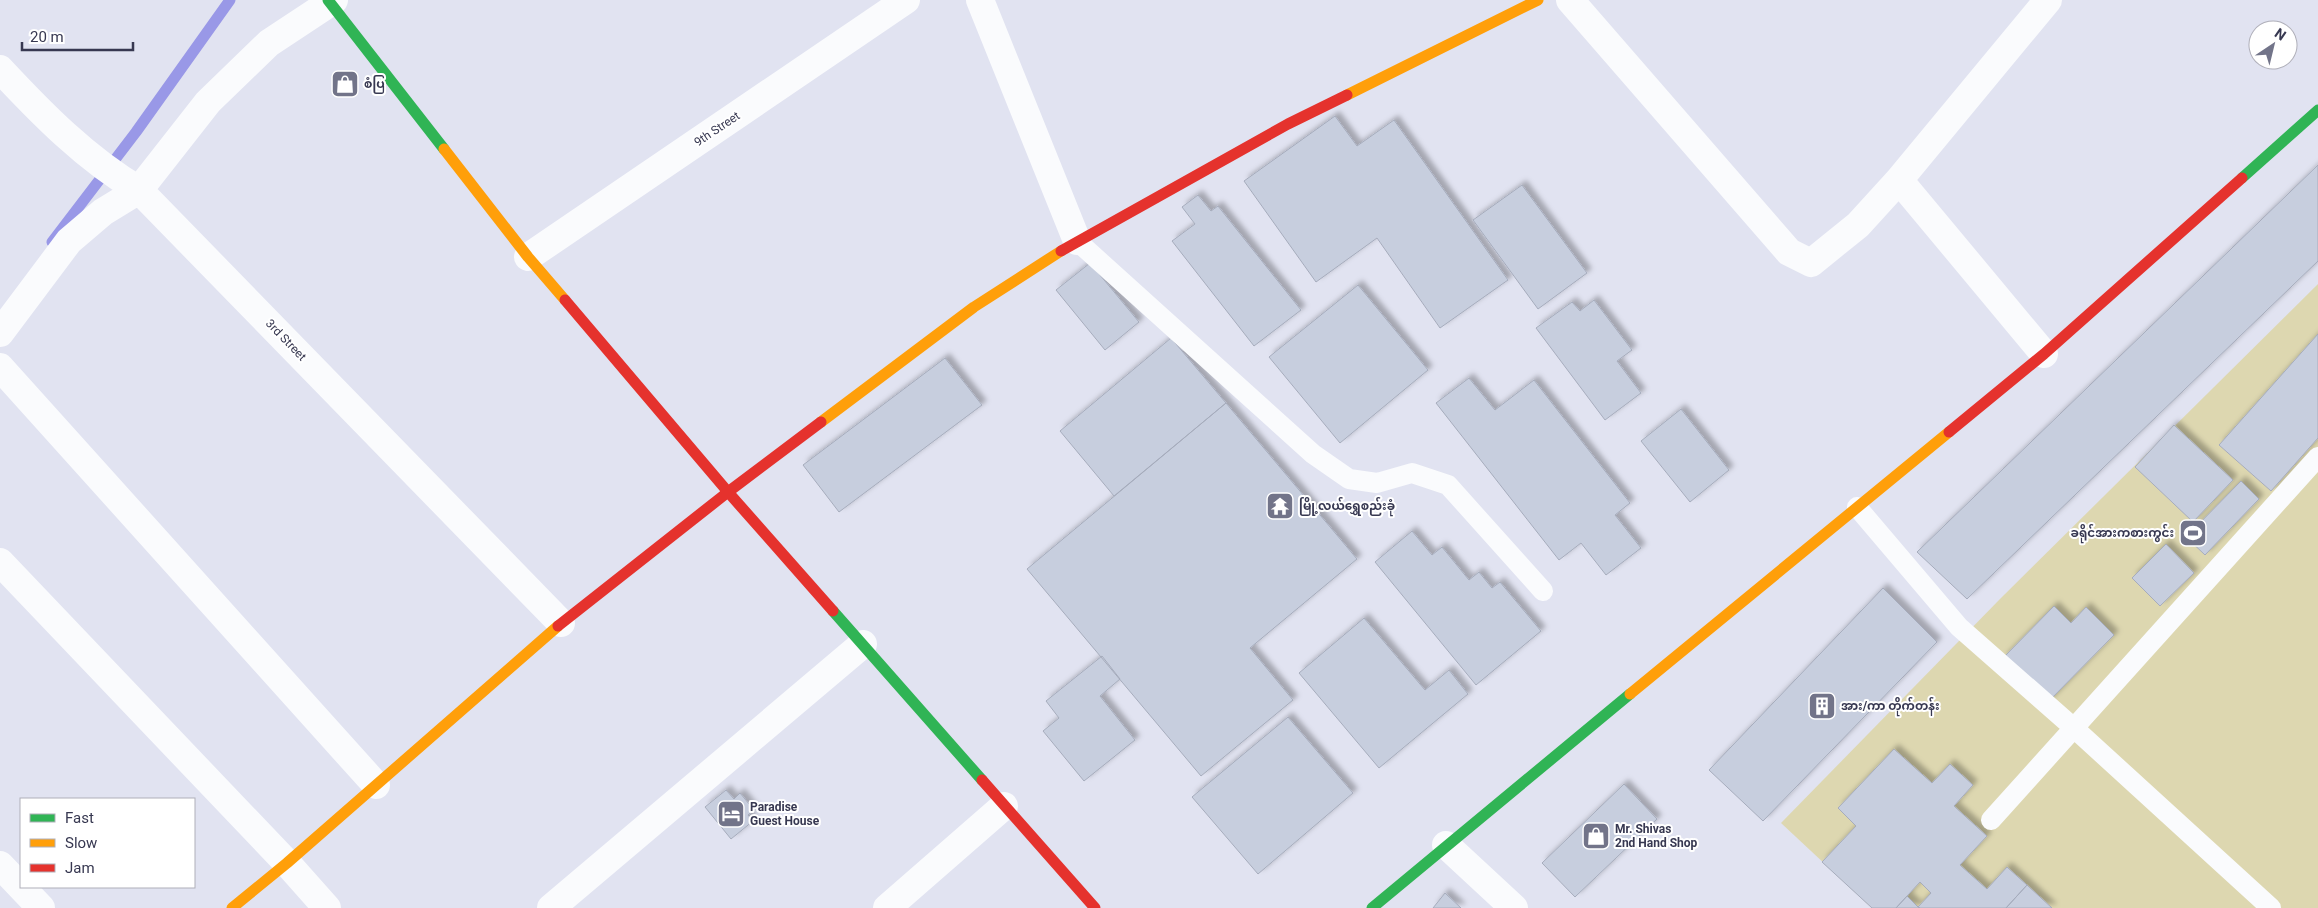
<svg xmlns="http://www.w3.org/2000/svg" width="2318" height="908" viewBox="0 0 2318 908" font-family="Roboto,'Noto Sans Myanmar',sans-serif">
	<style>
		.green { fill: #ddd7b0 }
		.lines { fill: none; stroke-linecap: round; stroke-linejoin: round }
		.stream { stroke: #9998e7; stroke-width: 11 }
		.building { fill: #c7cede; stroke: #a6acbc; filter: url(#shadow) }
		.lane { stroke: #fafbfd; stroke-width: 20 }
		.street { stroke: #fafbfd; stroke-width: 28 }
		.fast { stroke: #30b455; stroke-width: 11 }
		.slow { stroke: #ff9f0a; stroke-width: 11 }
		.jam { stroke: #e5322d; stroke-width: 11 }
		.labels { text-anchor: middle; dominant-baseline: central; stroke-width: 4; stroke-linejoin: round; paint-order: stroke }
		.poi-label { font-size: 12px; font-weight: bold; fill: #373851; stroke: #fff; text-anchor: start }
		.street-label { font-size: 12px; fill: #373851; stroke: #fff }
	</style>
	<defs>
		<filter id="shadow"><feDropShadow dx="4.5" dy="-4.5" stdDeviation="2.5" flood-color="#0004"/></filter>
	</defs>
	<rect width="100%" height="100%" fill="#e1e3f1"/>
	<path class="green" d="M2318 284V908H1872L1781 823 2000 599Z"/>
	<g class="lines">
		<path class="stream" d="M52 242 136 132 230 0"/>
	</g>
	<path class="building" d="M1335 116 1357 146 1394 120 1508 280 1440 328 1377 238 1316 282 1244 181Z
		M2318 165V261L1967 599 1917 552Z
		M1522 185 1587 273 1538 309 1473 220Z
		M1198 195 1211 211 1218 206 1301 310 1254 346 1172 241 1195 224 1182 207Z
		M1090 263 1139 322 1105 350 1056 290Z
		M1358 285 1428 370 1340 443 1269 357Z
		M1594 300 1632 350 1617 361 1641 393 1605 420 1536 328 1572 302 1580 311Z
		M2318 334V438L2271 491 2219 445Z
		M1171 338 1226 403 1114 496 1060 431Z
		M945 358 982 405 839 512 803 465Z
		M1469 378 1495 410 1534 380 1630 503 1615 515 1641 548 1606 575 1581 543 1559 560 1436 403Z
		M1226 403 1357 559 1250 648 1293 700 1201 776 1027 569Z
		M1681 409 1729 470 1690 502 1641 441Z
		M2174 425 2233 480 2193 522 2135 467Z
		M2241 481 2259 499 2205 555 2186 537Z
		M1412 531 1432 555 1442 547 1469 580 1479 572 1492 588 1500 582 1541 631 1476 685 1375 562Z
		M2166 544 2194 573 2160 606 2132 578Z
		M1883 588 1937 642 1763 821 1709 770Z
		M2054 606 2071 623 2086 607 2114 635 2048 702 2003 658Z
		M1364 618 1425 690 1449 670 1468 694 1379 768 1299 673Z
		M1102 656 1120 679 1100 696 1135 740 1084 781 1043 731 1059 718 1046 701Z
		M1288 717 1353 793 1258 874 1192 797Z
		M1894 749 1932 783 1950 764 1973 785 1954 806 1987 836 1960 865 1987 889 2007 867 2027 885 2006 908H1920L1918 907 1931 893 1920 882 1896 908H1872L1822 862 1856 826 1838 808Z
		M1624 784 1657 819 1575 897 1542 863Z
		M726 790 734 799 740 793 754 810 748 815 753 821 731 839 705 807Z
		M2027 885 2052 908H2006Z
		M1445 893 1461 908H1433Z
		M1907 896 1918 907 1920 908H1896Z"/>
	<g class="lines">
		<path class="lane" d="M1077 241 1313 454 1349 479 1377 483 1412 473 1448 485 1543 591
			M1857 507 1959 627 2075 729 2271 908
			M1991 820 2318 457"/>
		<path class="street" d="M980 0 1077 241
			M1570 0 1789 252 1811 263 1858 225 1899 180 2048 0
			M0 69C41 113 86 159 139 190L561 623
			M1899 180 2044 354
			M528 257 906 0
			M0 333 69 241 103 212 139 190 208 102 269 43 334 0
			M0 367 376 785
			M0 562 287 863 327 908
			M1446 845 1514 908
			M0 865 41 908
			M551 908 863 644
			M887 908 1004 806"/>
		<path class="fast" d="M328 0 444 149
			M2242 178 2318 110
			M833 611 982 780
			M1372 908 1630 694"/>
		<path class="slow" d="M1347 95 1538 0
			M444 149 528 257 565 300
			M821 422 974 307 1061 251
			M1630 694 1949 432
			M232 908 287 863 558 626"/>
		<path class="jam" d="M1061 251 1288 124 1347 95
			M565 300 728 492 833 611
			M1949 432 2044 354 2242 178
			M558 626 728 492 821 422
			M982 780 1095 908"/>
	</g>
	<defs>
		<g id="shop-square" transform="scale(1.4375)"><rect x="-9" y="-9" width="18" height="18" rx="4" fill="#727489" stroke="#fff"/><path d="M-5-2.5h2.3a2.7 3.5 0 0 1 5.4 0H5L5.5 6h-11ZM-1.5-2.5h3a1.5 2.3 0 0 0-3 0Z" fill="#fff"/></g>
		<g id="temple-square" transform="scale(1.4375)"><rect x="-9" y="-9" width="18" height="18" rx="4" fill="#727489" stroke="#fff"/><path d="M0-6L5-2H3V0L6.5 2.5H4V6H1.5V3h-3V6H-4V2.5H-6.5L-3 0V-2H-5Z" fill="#fff"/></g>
		<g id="stadium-square" transform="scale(1.4375)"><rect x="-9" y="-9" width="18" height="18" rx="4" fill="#727489" stroke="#fff"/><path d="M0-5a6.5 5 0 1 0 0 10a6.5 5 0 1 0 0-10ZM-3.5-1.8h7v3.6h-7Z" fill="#fff"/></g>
		<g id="building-square" transform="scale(1.4375)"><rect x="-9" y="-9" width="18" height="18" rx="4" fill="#727489" stroke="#fff"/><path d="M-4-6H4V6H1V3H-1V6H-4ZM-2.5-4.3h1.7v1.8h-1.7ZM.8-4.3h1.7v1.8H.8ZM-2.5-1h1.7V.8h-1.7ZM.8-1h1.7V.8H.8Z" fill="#fff"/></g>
		<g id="hotel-square" transform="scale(1.4375)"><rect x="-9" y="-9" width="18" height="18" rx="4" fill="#727489" stroke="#fff"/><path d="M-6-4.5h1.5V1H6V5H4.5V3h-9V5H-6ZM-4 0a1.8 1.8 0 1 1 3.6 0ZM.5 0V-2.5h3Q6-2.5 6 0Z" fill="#fff"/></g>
	</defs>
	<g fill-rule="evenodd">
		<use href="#shop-square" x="345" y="84"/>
		<use href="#temple-square" x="1280" y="506"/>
		<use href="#stadium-square" x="2193" y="533"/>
		<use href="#building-square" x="1822" y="706"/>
		<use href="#hotel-square" x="731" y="814"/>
		<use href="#shop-square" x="1596" y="836"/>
	</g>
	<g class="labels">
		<g class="poi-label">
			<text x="364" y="84">စံပြ</text>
			<text x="1299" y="506">မြို့လယ်ရွှေစည်းခုံ</text>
			<text x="2174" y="533" text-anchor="end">ခရိုင်အားကစားကွင်း</text>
			<text x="1841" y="706">အား/ကာ တိုက်တန်း</text>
			<text x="750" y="807">Paradise<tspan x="750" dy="14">Guest House</tspan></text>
			<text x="1615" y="829">Mr. Shivas<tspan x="1615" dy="14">2nd Hand Shop</tspan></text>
		</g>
		<g class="street-label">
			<text transform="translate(717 129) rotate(-34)">9th Street</text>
			<text transform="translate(286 340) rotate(46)">3rd Street</text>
		</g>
	</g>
	<rect x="20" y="798" width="175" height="90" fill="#ffffff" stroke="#afafb9"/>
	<rect x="30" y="814" width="25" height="8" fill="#30b455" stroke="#afafb9"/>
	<text x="65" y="823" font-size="15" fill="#373851">Fast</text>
	<rect x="30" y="839" width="25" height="8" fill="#ff9f0a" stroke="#afafb9"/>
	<text x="65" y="848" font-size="15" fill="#373851">Slow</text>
	<rect x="30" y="864" width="25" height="8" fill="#e5322d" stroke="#afafb9"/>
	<text x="65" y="873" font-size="15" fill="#373851">Jam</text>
	<g transform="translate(2273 45) rotate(35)"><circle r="24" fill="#ffffff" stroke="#afafb9"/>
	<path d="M0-4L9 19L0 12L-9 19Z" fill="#727489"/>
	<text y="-8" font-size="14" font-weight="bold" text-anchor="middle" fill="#373851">N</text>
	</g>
	<path d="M22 42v8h111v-8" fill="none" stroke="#373851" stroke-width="2.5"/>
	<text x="30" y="42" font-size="15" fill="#373851" stroke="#ffffff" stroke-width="4" paint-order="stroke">20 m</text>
</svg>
